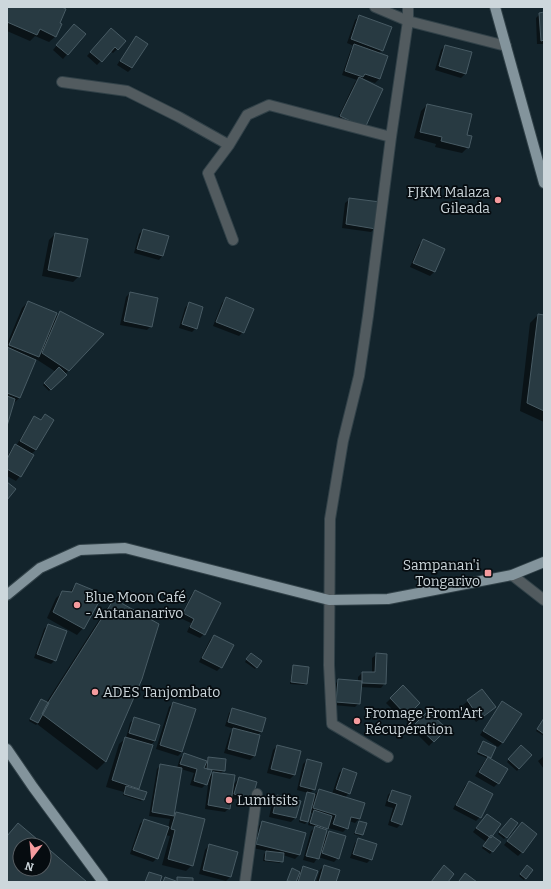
<svg xmlns="http://www.w3.org/2000/svg" width="551" height="889" viewBox="0 0 551 889" font-family="Bitter,serif">
	<style>
		.shadow { fill: #0007; fill-rule: evenodd }
		.building { fill: #283a42; stroke: #485b64 }
		.lines { fill: none; stroke-linecap: round; stroke-linejoin: round }
		.street-casing { stroke: #314148; stroke-width: 12 }
		.primary-casing { stroke: #314148; stroke-width: 12 }
		.street { stroke: #525b5f; stroke-width: 10 }
		.primary { stroke: #83949c; stroke-width: 10 }
		.poi-dot { fill: #f59b9e; stroke: #060c10; stroke-width: 1.5 }
		.labels { text-anchor: middle; dominant-baseline: central; stroke-width: 3.5; stroke-linejoin: round; paint-order: stroke }
		.poi-label { font-size: 14px; fill: #cdd7dc; stroke: #060c10; text-anchor: start }
	</style>
	<rect width="100%" height="100%" fill="#13242c"/>
	<path class="shadow" d="M7 7H60L58 23 56 36 49 42 35 36 30 41 7 31Z
		M544 13V44H537L536 18 540 14Z
		M360 16 382 50 379 53V79L375 83 361 78 360 79 364 127 337 120 355 82 357 80 342 75 351 49 354 46 347 43 355 20Z
		M70 29 84 34 63 59 53 50Z
		M107 33 117 49 113 53 110 51 97 65 87 56Z
		M136 37 132 68 128 72 117 65 132 42Z
		M445 46 471 53 465 74 461 78 435 70 441 50Z
		M427 105 466 135 468 147 462 153 435 147 436 144 414 138 421 111Z
		M350 199 375 228 371 232 342 228 345 203Z
		M143 230 163 255 159 260 134 253 139 234Z
		M55 234 79 276 73 282 42 276 49 240Z
		M423 241 444 250 434 272 430 276 410 267 419 245Z
		M130 293 151 326 147 330 120 325 126 297Z
		M226 299 243 332 239 336 213 326 222 303Z
		M28 302 53 319 60 313 103 334 49 391 43 385 56 372 36 359 34 360 35 361 19 398 13 404 7 422V344L22 308Z
		M189 303 196 328 192 332 179 328 185 308Z
		M538 315 544 316V422L520 411 530 323Z
		M45 415 36 450 31 454 32 455 20 476 16 481 7 476V457L11 450 15 446H16L31 421 35 417 40 420Z
		M76 584 83 628 77 635 47 618 56 598 63 592 69 593Z
		M195 591 204 634 200 638 187 632 191 623 180 618 191 595Z
		M114 601 141 679 105 762 97 770 37 724 36 725 29 721 39 702 46 703 106 609Z
		M48 625 55 660 51 664 34 658 44 629Z
		M214 636 221 667 217 671 199 662 210 640Z
		M377 654 385 683 381 688 360 687 359 703 355 707 333 705 335 684 339 680 358 682V677L362 673H372V658Z
		M249 656 256 667 255 669 245 662Z
		M293 666 306 684 304 685 290 684 292 668Z
		M403 687 419 703 402 719 386 703Z
		M482 690 491 711 476 722 463 705Z
		M502 702 521 714 502 743 498 747 480 735 498 707Z
		M173 703 182 752 178 756 156 749 169 707Z
		M233 709 265 718 261 732 257 735 259 736 254 756 250 760 224 753 230 733 234 729 225 726 229 713Z
		M428 712 445 729 429 746 412 729Z
		M134 719 155 741 150 745 138 789 137 790 143 799 141 801 123 795 124 792 106 787 119 744 126 738 130 723Z
		M544 719V736L536 731Z
		M483 742 490 757 489 759 498 783 494 787 475 776 484 762 487 758 477 754 481 744Z
		M277 746 294 775 290 779 267 773 273 750Z
		M521 746 531 755 517 771 507 762Z
		M184 754 206 761 208 758 224 770 220 774 233 785 239 778 251 798 247 802 231 798 229 808 225 812 205 809 209 778H208L215 771H210L206 784 202 788 190 785 194 773 181 769 173 816 176 813 192 865 186 871 162 865 170 836 165 835 157 858 153 862 130 854 140 824 144 820 168 828 170 819 149 816 157 769 161 765 177 768 180 758ZM206 762 205 769 203 768Z
		M544 756V769L538 761Z
		M307 760 314 789 309 794H315L319 790 332 794 339 773 343 769 349 793 344 798 359 819 355 823 349 821 347 828 343 832 328 828 326 829 324 837 329 832 338 858 334 862 318 857 314 863 303 860 311 831 316 827 308 825 312 813 309 812 307 822 305 824 299 822 306 795 308 793 297 790 303 764Z
		M469 782 480 817 476 821 453 809 465 786Z
		M392 791 410 797 401 824 397 828 388 825 393 808 385 806 388 795Z
		M277 796 299 802 295 818 291 822 269 817 273 800Z
		M483 819 491 836 499 842 490 854 482 848 486 842 473 832Z
		M509 821 506 837 504 839 498 834Z
		M262 822 299 855 295 859 283 855 282 861 280 863 263 861 264 854 267 851 253 848 258 827Z
		M360 822 365 824 362 835 360 836 354 834 358 824Z
		M522 823V852L518 856 504 845Z
		M359 839 371 859 367 863 350 858 355 843Z
		M209 845 230 877 226 881 199 874 205 850Z
		M324 866 335 882H316L320 870Z
		M303 867 313 882H297L301 869Z
		M525 868V878L524 880 519 876Z"/>
	<path class="building" d="M7 7H62L66 9 60 23 62 24 56 37 40 29 37 35 7 22Z
		M544 12V40L541 41 539 13Z
		M359 15 392 27 383 51 351 39Z
		M74 24 86 34 68 55 56 45Z
		M111 28 126 41 118 50 115 47 102 62 90 52Z
		M136 36 148 44 132 68 120 61Z
		M354 44 388 56 380 79 365 74 363 77 345 71Z
		M445 45 472 52 466 74 439 66Z
		M359 77 383 89 365 128 340 116Z
		M427 104 472 114 467 135 472 136 469 148 441 141 442 137 420 132Z
		M349 198 380 202 376 229 346 224Z
		M143 229 169 236 163 256 137 249Z
		M55 233 88 239 80 277 48 270Z
		M423 239 445 249 435 272 413 263Z
		M130 292 158 298 152 327 124 321Z
		M226 297 254 309 244 333 216 322Z
		M28 301 57 313 39 357 9 345Z
		M189 302 203 307 197 329 182 324Z
		M60 311 104 334 69 371 42 353Z
		M538 314 544 315V411L527 403Z
		M7 347 36 360 20 398 7 393Z
		M59 367 67 375 51 390 44 383Z
		M7 396 15 399 7 426Z
		M45 414 54 420 36 450 20 441 34 416 41 420Z
		M15 444 34 455 21 477 7 469V459Z
		M7 482 16 489 7 500Z
		M76 583 93 590 101 598 84 629 53 612 62 591 72 592Z
		M195 590 221 603 205 635 190 627 194 619 183 613Z
		M114 599 159 624 142 679 106 762 42 714 46 706Z
		M48 624 67 631 56 661 37 654Z
		M214 635 234 645 222 668 202 658Z
		M251 653 262 661 257 668 246 659Z
		M376 653 387 654 386 684 362 683V672H375Z
		M293 665 309 667 307 684 291 682Z
		M338 679 362 681 360 704 336 702Z
		M403 685 420 703 407 716 390 698Z
		M482 689 496 707 480 719 467 700Z
		M41 699 49 703 38 723 30 719Z
		M502 701 522 714 503 743 483 731Z
		M173 702 196 709 182 752 160 745Z
		M232 708 266 718 262 732 228 722Z
		M428 711 447 729 434 742 415 724Z
		M134 717 160 725 155 741 129 733Z
		M544 718V734L537 729Z
		M233 728 260 735 255 756 228 749Z
		M125 737 153 745 139 789 112 780Z
		M483 741 496 747 491 758 478 752Z
		M277 745 301 751 295 775 271 769Z
		M521 745 532 755 519 769 508 759Z
		M184 753 207 761 204 768 212 770 207 785 194 781 197 769 180 764Z
		M208 757 226 759 225 771 207 769Z
		M488 757 508 769 499 784 479 772Z
		M307 759 322 763 315 790 300 786Z
		M160 764 182 768 174 816 152 812Z
		M343 768 357 773 350 794 336 789Z
		M213 772 235 775 230 809 208 805Z
		M239 777 257 782 252 799 234 794Z
		M469 781 493 794 481 818 456 805Z
		M126 786 147 792 144 800 124 794Z
		M319 789 365 803 360 819 351 817 348 829 333 824 336 815 313 808Z
		M392 790 411 796 402 825 391 821 397 804 388 801Z
		M307 792 315 794 308 822 300 820Z
		M277 795 301 801 296 818 273 813Z
		M314 810 332 816 328 829 310 823Z
		M176 812 205 819 193 866 168 859 175 830 171 829Z
		M487 814 501 824 491 838 476 828Z
		M511 818 518 823 507 838 499 832Z
		M144 819 169 827 158 859 133 850Z
		M262 821 306 833 300 855 256 844Z
		M359 821 367 823 363 835 355 833Z
		M522 822 537 834 523 853 507 841Z
		M18 823 44 845H20V869H44V845L87 882H7V836Z
		M315 826 327 830 319 859 306 856Z
		M329 831 346 836 339 859 322 853Z
		M491 835 501 842 493 852 483 846Z
		M358 838 377 844 372 860 353 854Z
		M209 844 238 852 231 877 203 870Z
		M266 851 284 853 283 862 265 860Z
		M324 865 340 870 336 882H319Z
		M444 865 454 874 448 882H431Z
		M527 865 533 870 526 879 520 874Z
		M303 866 318 871 314 882H298Z
		M292 868 300 872 296 882 287 881Z
		M149 872 162 876 160 882H145Z
		M465 873 477 882H460L459 881Z
		M165 877 176 881V882H163Z
		M177 877 193 878V882H177Z"/>
	<g class="lines">
		<g class="street-casing">
			<path id="street" d="M375 7 408 21 506 46
				M62 82 127 91 179 117 229 145
				M233 240 208 173 229 145 247 115 269 105 391 137
				M512 575 544 600
				M388 757 332 724 329 665 330 519 343 441 359 376 368 316 391 137 408 21V7
				M245 882 257 794"/>
		</g>
		<g class="primary-casing">
			<path id="primary" d="M495 7 544 183
				M7 595 40 568 80 550 125 548 329 600 388 599 512 575 544 562
				M7 749 33 787 103 882"/>
		</g>
		<use href="#street" class="street"/>
		<use href="#primary" class="primary"/>
	</g>
	<g class="poi-dot">
		<circle cx="498" cy="200" r="4"/>
		<rect x="484" y="569" width="8" height="8" rx="2"/>
		<circle cx="77" cy="605" r="4"/>
		<circle cx="95" cy="692" r="4"/>
		<circle cx="357" cy="721" r="4"/>
		<circle cx="229" cy="800" r="4"/>
	</g>
	<g class="labels">
		<g class="poi-label">
			<text x="490" y="192" text-anchor="end">FJKM Malaza<tspan x="490" dy="16">Gileada</tspan></text>
			<text x="480" y="565" text-anchor="end">Sampanan'i<tspan x="480" dy="16">Tongarivo</tspan></text>
			<text x="85" y="597">Blue Moon Café<tspan x="85" dy="16">- Antananarivo</tspan></text>
			<text x="103" y="692">ADES Tanjombato</text>
			<text x="365" y="713">Fromage From'Art<tspan x="365" dy="16">Récupération</tspan></text>
			<text x="237" y="800">Lumitsits</text>
		</g>
	</g>
	<rect width="551" height="889" fill="none" stroke="#cdd7dc" stroke-width="16"/>
	<g transform="translate(32 857) rotate(196)"><circle r="19" fill="#060c10" stroke="#565d62"/>
	<path d="M0-3L7 15L0 10L-7 15Z" fill="#f59b9e"/>
	<text y="-6" font-size="11" font-weight="bold" text-anchor="middle" fill="#cdd7dc">N</text>
	</g>
</svg>
